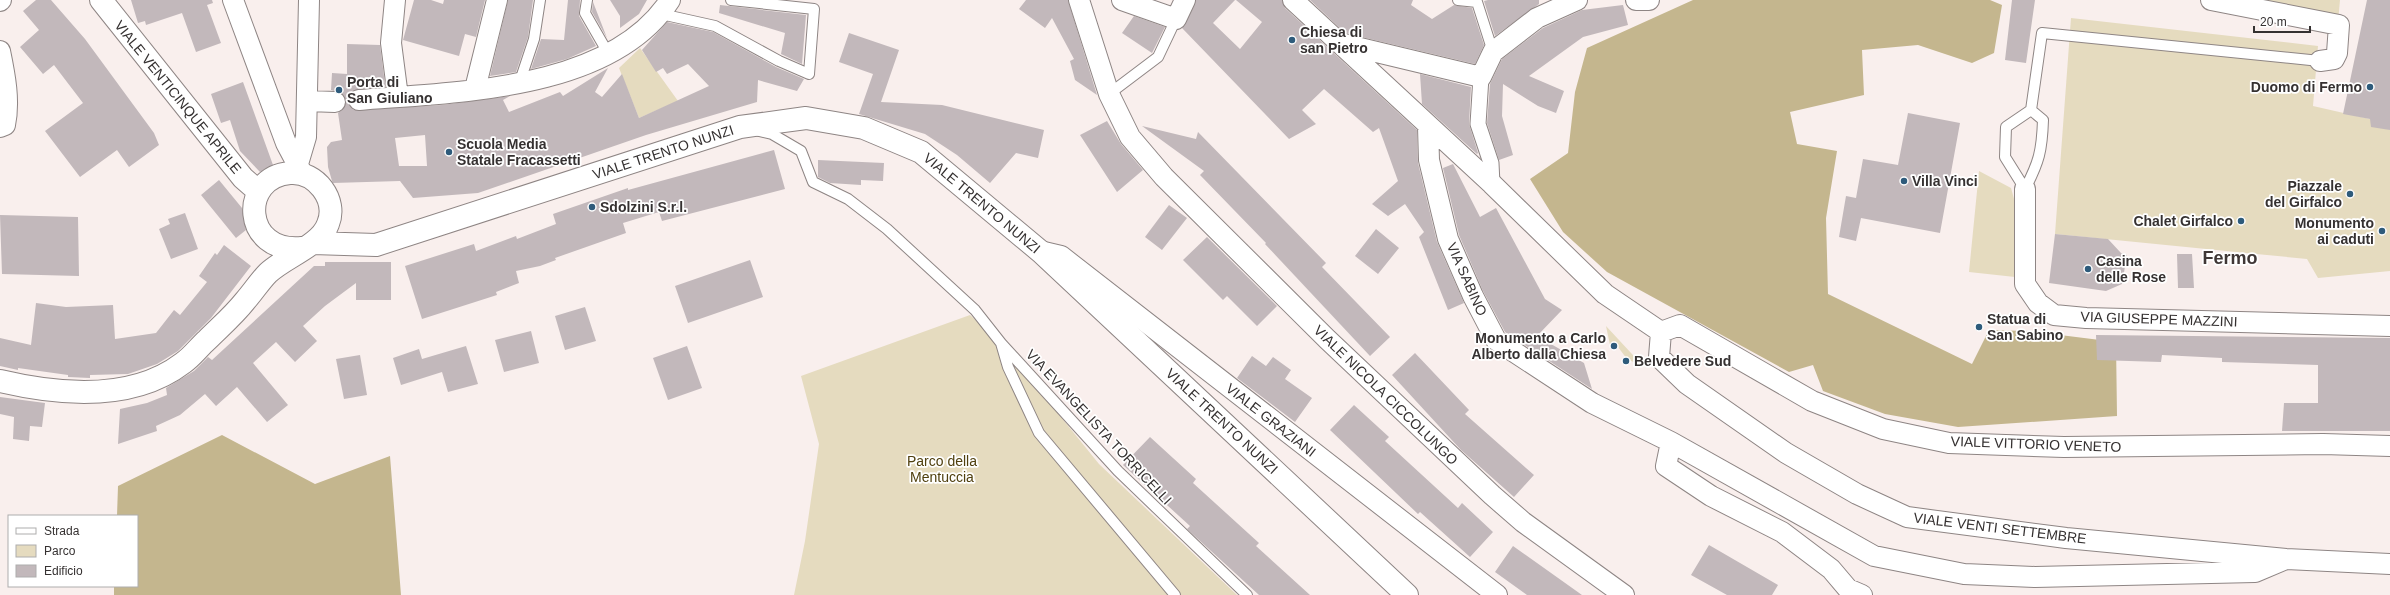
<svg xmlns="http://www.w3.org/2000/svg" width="2390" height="595" viewBox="0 0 2390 595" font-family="Arial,sans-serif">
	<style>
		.green { fill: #e5dbbf }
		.forest { fill: #c4b68e }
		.building { fill: #c2b8bb; fill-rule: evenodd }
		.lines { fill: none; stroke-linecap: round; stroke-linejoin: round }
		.service-casing { stroke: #8e8584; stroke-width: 12 }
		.pedestrian-casing { stroke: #8e8584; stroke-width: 17 }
		.minor-casing { stroke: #8e8584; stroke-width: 22 }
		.secondary-casing { stroke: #8e8584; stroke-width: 24 }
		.service { stroke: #fff; stroke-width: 10 }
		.pedestrian { stroke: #fff; stroke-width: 15 }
		.minor { stroke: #fff; stroke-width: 20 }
		.secondary { stroke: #fff; stroke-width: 22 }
		.poi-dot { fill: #2e5b7b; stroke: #fff; stroke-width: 1.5 }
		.labels { text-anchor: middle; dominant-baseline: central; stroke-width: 3.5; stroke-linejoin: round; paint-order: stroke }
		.poi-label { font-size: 14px; font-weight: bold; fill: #353131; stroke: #fff; text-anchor: start }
		.street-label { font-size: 14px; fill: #353131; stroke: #fff }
		.park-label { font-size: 14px; fill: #50400f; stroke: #fff }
		.district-label { font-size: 18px; font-weight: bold; fill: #3f3736; stroke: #fff }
	</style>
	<rect width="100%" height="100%" fill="#f9efed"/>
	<path class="green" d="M2224 0H2340L2338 22Z
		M2071 18 2318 46 2313 106 2370 119 2390 130V271L2318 278 2307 259 2055 234Z
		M640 48 678 101 639 118 619 68Z
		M1979 171 2011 188 2016 206 2015 277 1969 272Z
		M970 315 1001 343 1099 464 1237 595H794L805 541 819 444 801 376Z
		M1606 326 1644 367 1627 359 1615 343 1610 345Z"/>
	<path class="forest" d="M1693 0H1990L2002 5 1994 53 1972 63 1918 45 1862 50 1864 95 1790 112 1797 144 1837 151 1826 218 1828 294 1972 364 1989 330 2027 331 2116 342 2117 416 1958 427 1885 414 1823 391 1813 365 1789 372 1607 272 1563 232 1530 179 1568 153 1575 92 1587 48Z
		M222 435 315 484 390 456 401 595H114V586H137V516H117L118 486Z"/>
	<path class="building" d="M36 0H51L85 39 154 133 159 145 129 167 117 150 80 177 45 131 83 103 54 65 43 74 20 47 39 30 23 11Z
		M131 0H212L213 3 207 5 221 43 196 52 182 13 146 25 145 21 138 23Z
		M414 0H431L443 4 444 0H485L476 37 465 34 459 56 403 40Z
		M508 0H533L528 37 516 72 490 76Z
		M568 0H580L579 16 596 46 567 59 531 69 541 39 564 40Z
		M610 0H647L639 14 620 28V16Z
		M1026 0H1068L1097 95 1075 80 1070 61 1074 59 1052 18 1045 28 1019 9Z
		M1196 0H1235L1213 23 1240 49 1262 22 1236 0H1282L1285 8 1417 130 1418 163 1437 242 1464 303 1448 310 1419 237 1424 232 1405 204 1388 216 1372 204 1398 181 1379 128 1373 132 1324 89 1302 110 1316 124 1289 139 1182 28Z
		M1310 0H1413L1411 5 1432 19 1454 5 1472 8 1484 45 1475 64 1345 33Z
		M1488 0H1539V4L1495 36 1484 1Z
		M2012 0H2035L2026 63 2005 60Z
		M2367 0H2390V130L2371 127 2370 119 2343 114Z
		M593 2 607 38 592 12Z
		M720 5 806 15 802 64 781 54 785 33 719 13Z
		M1623 5 1628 25 1583 37 1529 76 1564 91 1556 113 1538 106 1503 84 1502 116 1513 155 1499 160 1487 123 1490 84 1502 59 1543 28 1582 10Z
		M1134 16 1165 27 1152 53 1122 33Z
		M667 22 713 32 776 67 804 79 797 91 758 80 757 102 646 135 478 193 413 198 400 181 333 183 332 181 328 167 327 147 331 142 342 140 338 113 344 108 346 102 341 93 331 90 332 73 347 74V44L380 45 385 84V87L352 91 348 101 354 110 442 105 510 96 503 100 509 112 560 92 563 96 608 68 595 92 602 97 622 74 639 118 709 86 688 64 667 74 663 68 656 72 642 50ZM425 135 427 166H399L395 138Z
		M849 33 899 50 881 102 942 105 1044 130 1038 158 1016 153 990 183 957 155 925 134 859 114 873 74 839 62Z
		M1420 74 1471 87 1469 124 1478 153 1477 154 1422 104Z
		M243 82 273 165 260 172 240 151 230 120 221 123 211 94Z
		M1908 113 1960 123 1940 233 1861 218 1856 241 1839 237 1846 196 1856 198 1863 159 1898 165Z
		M1107 121 1121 144 1143 170 1117 192 1080 135Z
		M1142 126 1196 139 1198 132 1326 263 1322 267 1390 337 1370 356 1265 244 1266 243 1200 175 1204 171Z
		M774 150 785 189 662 221 659 212 623 223 626 233 555 258 556 260 540 266 516 271 519 283 496 292 497 295 422 319 405 266 474 244 476 251 516 236 517 239 556 224 553 214 628 188V190Z
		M818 160 884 163 883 181 861 180V185L830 183 818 177Z
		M1453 164 1480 217 1496 208 1545 299 1562 310 1537 336 1584 363 1592 389 1505 332 1483 291 1459 235 1443 168Z
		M219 180 242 208 246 230 236 238 201 195Z
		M1169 205 1187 218 1162 250 1145 237Z
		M185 213 198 249 171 259 159 229 170 224 168 219Z
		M0 215 78 217 79 276 2 274Z
		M1376 229 1399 248 1378 274 1355 256Z
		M2055 234 2108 239 2121 253 2127 255 2122 284 2106 291 2049 283Z
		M1207 237 1277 306 1257 326 1227 296 1223 300 1183 260Z
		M224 245 251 266 211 318 178 351 157 364 128 374 90 375V378L68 377V375L18 368V370L0 366V338L31 345 36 303 66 307 113 305 115 339 156 333 174 310 180 315 207 282 199 276 215 253 217 255Z
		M2177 254H2192L2194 288H2178Z
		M750 260 763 297 688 323 675 286Z
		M325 262H391V300H356V283L325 306 303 326 317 341 295 362 276 342 253 363 288 405 267 422 237 387 216 406 205 394 180 415 156 426 157 431 118 444 120 409 147 403 167 395 166 388 194 371 208 357 212 360 314 266H325Z
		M585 307 596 341 565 350 555 316Z
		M531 331 539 363 504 372 495 340Z
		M2096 335 2390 338V431H2282L2284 403H2318V365L2222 362V358L2162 355 2161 362 2097 360Z
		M466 346 478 384 448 392 442 372 401 385 393 358 419 349 422 359Z
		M687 346 702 388 668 400 653 358Z
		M1415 353 1469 410 1465 414 1534 475 1514 497 1461 450 1392 375Z
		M360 355 367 395 344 399 336 359Z
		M1252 356 1266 366 1273 357 1291 370 1285 379 1312 398 1295 422 1237 378Z
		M0 397 45 403 42 427 30 426 29 441 13 439 14 417 0 414Z
		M1354 405 1389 437 1385 441 1458 508 1462 503 1493 532 1470 557 1420 512 1418 514 1330 430Z
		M1150 437 1196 479 1193 483 1259 543 1256 546 1310 595H1259L1187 529 1190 526 1123 465Z
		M1709 545 1778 585 1772 595H1727L1691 575Z
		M1513 546 1582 595H1527L1495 572Z"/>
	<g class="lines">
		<g class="service-casing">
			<path id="service" d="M587 0 585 13 608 53
				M1458 0 1477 2 1493 52
				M661 14 715 26 779 61 809 74 814 9 731 0
				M519 84 534 39 540 0
				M1109 94 1158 57 1176 19
				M2031 110 2042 33 2320 61
				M759 131 772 134 801 151 813 182 848 199 887 229 975 310 1001 343 1008 367 1039 433 1175 595
				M2025 189 2005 157 2006 127 2031 110
				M2025 189C2039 162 2042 151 2043 120L2031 110
				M1001 343 1118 471 1247 595"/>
		</g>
		<g class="pedestrian-casing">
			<path id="pedestrian" d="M1481 77 1478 124 1491 163 1492 184"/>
		</g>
		<g class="minor-casing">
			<path id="minor" d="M233 0 286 143 303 175
				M395 0 391 43 398 97
				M1079 0 1109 94 1130 137 1164 177 1327 339 1492 495 1523 522 1624 595
				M1122 0 1176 19 1185 0
				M1293 0 1492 184 1605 294 1661 332
				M1636 0H1649
				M2211 0 2339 25 2337 53 2334 59 2320 61
				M0 1 1 0
				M1339 43 1481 77 1493 52 1537 18 1577 0
				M0 51C5 75 10 101 5 125L0 127
				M475 89 497 0
				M359 100C456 92 611 91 670 0
				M308 101 335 102
				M1428 127 1429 160 1448 239 1473 296 1496 340 1592 403 1671 442 1874 556 1964 574 2035 577 2255 572 2286 559
				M298 164 306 137 309 0
				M2025 189V284L2038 303 2054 315 2086 318 2390 326
				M1044 252 1061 256 1497 595
				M1661 332 1659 357 1687 384 1786 453 1857 494 1907 517 2066 538 2286 559 2390 564
				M1661 332 1680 325 1812 401 1883 429 1949 443 2064 447 2323 444 2390 446
				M1671 442 1666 466 1711 496 1782 532 1831 569 1848 589 1862 595"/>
		</g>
		<g class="secondary-casing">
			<path id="secondary" d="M101 0 243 178 259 192
				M313 243 376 245 740 127 806 118 864 128 921 152 1041 252 1407 595
				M0 381C59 395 132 402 183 363 192 357 199 347 207 340 220 327 234 315 245 301 253 292 260 281 268 273 285 257 321 245 328 224 338 200 316 171 290 173 239 177 242 254 302 248"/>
		</g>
		<use href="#service" class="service"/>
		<use href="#pedestrian" class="pedestrian"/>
		<use href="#minor" class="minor"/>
		<use href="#secondary" class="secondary"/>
	</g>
	<g class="poi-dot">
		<circle cx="1292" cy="40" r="4"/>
		<circle cx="2370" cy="87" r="4"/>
		<circle cx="339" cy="90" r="4"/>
		<circle cx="449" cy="152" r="4"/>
		<circle cx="1904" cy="181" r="4"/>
		<circle cx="2350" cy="194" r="4"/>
		<circle cx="592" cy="207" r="4"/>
		<circle cx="2241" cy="221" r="4"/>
		<circle cx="2382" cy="231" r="4"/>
		<circle cx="2088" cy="269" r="4"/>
		<circle cx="1979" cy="327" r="4"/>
		<circle cx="1614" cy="346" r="4"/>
		<circle cx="1626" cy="361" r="4"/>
	</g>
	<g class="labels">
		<g class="poi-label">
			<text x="1300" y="32">Chiesa di<tspan x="1300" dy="16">san Pietro</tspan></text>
			<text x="347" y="82">Porta di<tspan x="347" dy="16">San Giuliano</tspan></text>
			<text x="2362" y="87" text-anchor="end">Duomo di Fermo</text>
			<text x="457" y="144">Scuola Media<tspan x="457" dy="16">Statale Fracassetti</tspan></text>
			<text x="1912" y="181">Villa Vinci</text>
			<text x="2342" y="186" text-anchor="end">Piazzale<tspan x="2342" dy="16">del Girfalco</tspan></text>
			<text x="600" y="207">Sdolzini S.r.l.</text>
			<text x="2233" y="221" text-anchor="end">Chalet Girfalco</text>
			<text x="2374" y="223" text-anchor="end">Monumento<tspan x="2374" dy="16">ai caduti</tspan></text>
			<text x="2096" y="261">Casina<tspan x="2096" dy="16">delle Rose</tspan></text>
			<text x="1987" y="319">Statua di<tspan x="1987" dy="16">San Sabino</tspan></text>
			<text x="1606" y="338" text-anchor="end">Monumento a Carlo<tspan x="1606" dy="16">Alberto dalla Chiesa</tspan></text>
			<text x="1634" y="361">Belvedere Sud</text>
		</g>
		<g class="street-label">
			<text transform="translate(178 97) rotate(51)">VIALE VENTICINQUE APRILE</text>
			<text transform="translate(663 152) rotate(-18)">VIALE TRENTO NUNZI</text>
			<text transform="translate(982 203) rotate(40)">VIALE TRENTO NUNZI</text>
			<text transform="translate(1467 279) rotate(66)">VIA SABINO</text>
			<text transform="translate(2159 319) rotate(2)">VIA GIUSEPPE MAZZINI</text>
			<text transform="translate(1386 395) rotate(44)">VIALE NICOLA CICCOLUNGO</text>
			<text transform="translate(1271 420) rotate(38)">VIALE GRAZIANI</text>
			<text transform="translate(1222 421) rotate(43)">VIALE TRENTO NUNZI</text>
			<text transform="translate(1099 427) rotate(47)">VIA EVANGELISTA TORRICELLI</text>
			<text transform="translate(2036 444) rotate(2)">VIALE VITTORIO VENETO</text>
			<text transform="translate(2000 528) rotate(7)">VIALE VENTI SETTEMBRE</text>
		</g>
		<g class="park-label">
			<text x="942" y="461">Parco della<tspan x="942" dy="16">Mentuccia</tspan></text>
		</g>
		<g class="district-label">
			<text x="2230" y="258">Fermo</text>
		</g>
	</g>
	<rect x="8" y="515" width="130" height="72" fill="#ffffff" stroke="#aeadad"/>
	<rect x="16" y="528" width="20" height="6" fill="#ffffff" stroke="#aeadad"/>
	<text x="44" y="535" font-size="12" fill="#353131">Strada</text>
	<rect x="16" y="545" width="20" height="12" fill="#e5dbbf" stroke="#aeadad"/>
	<text x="44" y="555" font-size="12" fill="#353131">Parco</text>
	<rect x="16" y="565" width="20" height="12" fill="#c2b8bb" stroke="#aeadad"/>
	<text x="44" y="575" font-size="12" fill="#353131">Edificio</text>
	<path d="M2254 26v6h56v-6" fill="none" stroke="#353131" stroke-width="2"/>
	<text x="2260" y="26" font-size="12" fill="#353131" stroke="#ffffff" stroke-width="3" paint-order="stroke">20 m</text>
</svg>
